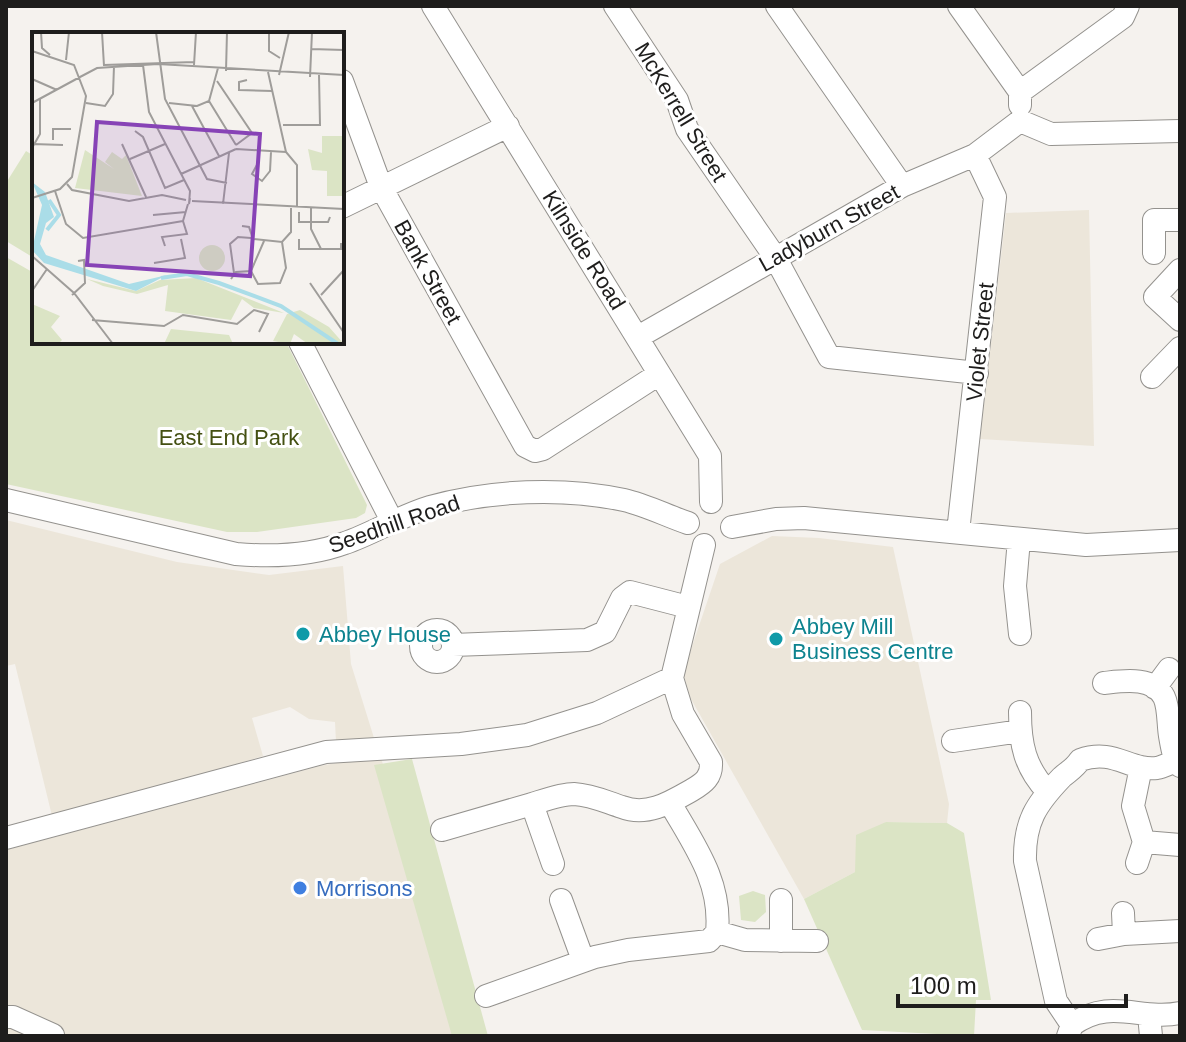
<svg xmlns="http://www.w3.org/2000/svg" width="1186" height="1042" viewBox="0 0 1186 1042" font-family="Helvetica,sans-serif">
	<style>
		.built { fill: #ece6da }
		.green { fill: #dbe4c5 }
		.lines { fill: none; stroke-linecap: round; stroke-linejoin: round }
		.minor-casing { stroke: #94928e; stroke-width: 24 }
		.minor { stroke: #fff; stroke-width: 22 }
		.culture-dot { fill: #0f9aa8; stroke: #fff; stroke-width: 3 }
		.shop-dot { fill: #3f7fe0; stroke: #fff; stroke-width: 3 }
		.labels { text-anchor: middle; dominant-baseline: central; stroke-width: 6; stroke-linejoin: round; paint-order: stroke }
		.street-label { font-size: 22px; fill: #1e1d1c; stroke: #fff }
		.park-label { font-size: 22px; fill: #445012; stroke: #fff }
		.culture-label { font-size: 22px; fill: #0d838f; stroke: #fff; text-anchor: start }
		.shop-label { font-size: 22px; fill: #366cbe; stroke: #fff; text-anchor: start }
		.inset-river { fill: none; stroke: #aadde8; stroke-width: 4 }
		.inset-road { fill: none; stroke: #9f9d9a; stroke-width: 2 }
		.view { fill: #8743b6; fill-opacity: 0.15; stroke: #8743b6; stroke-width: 4 }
		.inset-edge { fill: none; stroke: #1e1d1c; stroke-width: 4 }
	</style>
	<rect width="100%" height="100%" fill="#f5f2ee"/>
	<path class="built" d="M1089 210 1094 446 980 439 1006 213Z
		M6 520 177 562 269 575 343 566 351 664 374 738 336 742 335 722 309 719 290 707 252 718 263 756 53 820 15 664 6 666Z
		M772 536 819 538 893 547 949 804 947 823 886 822 855 872 804 899 691 699 683 673 720 564Z
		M380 755 469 1036H6V850L320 766Z"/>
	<path class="green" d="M26 151 34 156V258L6 241V183Z
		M6 257 34 273V342H286L367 505 365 513 356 518 257 532H227L6 484Z
		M412 759 488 1036H452L374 765Z
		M886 822 947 823 964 833 991 1000H976L974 1036 862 1030 804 899 855 872 856 835Z
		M753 891 765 895 766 912 755 922 741 920 739 896Z"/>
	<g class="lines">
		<g class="minor-casing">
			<path id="minor" d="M433 6 710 456 711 502
				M615 6 677 100 687 129 775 257 829 357 977 373
				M777 6 902 186
				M959 6 1020 92V105
				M342 81 381 187 525 446 535 451 543 449 659 374
				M1020 92 1123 17 1128 6
				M1020 121 1051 134 1180 131
				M342 207 508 126
				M1154 253V220H1180
				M1180 270 1155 297 1180 320
				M638 337 902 186 975 155 1020 121
				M300 342 392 521
				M1152 377 1180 348
				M6 500 236 554C272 557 310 556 345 543 374 533 400 516 430 507 490 490 563 487 624 500 646 505 667 516 688 523
				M732 527 776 519 804 518 1086 545 1180 540
				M958 532 995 197 975 155
				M1019 539 1015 586 1020 634
				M421 646a16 16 0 1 1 32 0a16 16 0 1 1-32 0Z
				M453 645 587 640 605 632 622 598 630 592 688 607
				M1104 683C1123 681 1153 676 1164 697 1169 707 1168 724 1170 736 1172 747 1173 757 1180 766
				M1155 688 1169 669
				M1020 712C1020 745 1025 767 1047 791
				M953 741 1020 731
				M442 830 532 804
				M6 838 326 752 461 744 527 735 597 713 672 678
				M1144 842 1180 845
				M1137 863 1144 842 1133 806 1141 767
				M553 864 532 804C545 800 561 794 574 794 592 795 606 802 622 807 647 817 671 802 692 790 704 783 712 777 711 762L683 714 672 678 704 545
				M561 900 583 960
				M1123 913 1124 934
				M717 932 745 940 817 941
				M1098 939 1124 934 1180 931
				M781 941V900
				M486 996 595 957 628 950 709 941 717 932C722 882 694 845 670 803
				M1149 1015 1151 1036
				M6 1017H13L53 1035
				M1072 1025 1056 1001 1025 861C1024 822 1036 804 1062 777 1069 771 1075 768 1080 760 1114 748 1129 771 1157 768 1163 767 1170 763 1176 761
				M1068 1036 1072 1025C1110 997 1140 1021 1180 1013"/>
		</g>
		<use href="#minor" class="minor"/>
	</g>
	<g class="culture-dot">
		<circle cx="303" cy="634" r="8"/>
		<circle cx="776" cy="639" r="8"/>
	</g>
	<circle class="shop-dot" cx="300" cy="888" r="8"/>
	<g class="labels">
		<g class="street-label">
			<text transform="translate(681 112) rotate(59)">McKerrell Street</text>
			<text transform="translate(829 228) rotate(-29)">Ladyburn Street</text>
			<text transform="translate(584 250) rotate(58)">Kilnside Road</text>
			<text transform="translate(428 272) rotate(61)">Bank Street</text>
			<text transform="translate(980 342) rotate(-84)">Violet Street</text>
			<text transform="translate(394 524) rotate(-19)">Seedhill Road</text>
		</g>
		<g class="park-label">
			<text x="229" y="437">East End Park</text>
		</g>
		<g class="culture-label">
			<text x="792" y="626">Abbey Mill<tspan x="792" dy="25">Business Centre</tspan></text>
			<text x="319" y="634">Abbey House</text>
		</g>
		<g class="shop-label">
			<text x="316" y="888">Morrisons</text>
		</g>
	</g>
	<g transform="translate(32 32)">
		<rect width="312" height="312" fill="#f5f2ee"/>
		<path d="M290 104H312V164H295V139L280 138 276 117 290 121ZM53 118 82 137 73 130 80 120 90 127 94 123 110 164 43 156ZM167 226a13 13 0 1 1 26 0a13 13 0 1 1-26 0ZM164 246 252 281 222 276 210 267 199 288 133 279 136 253 105 262 71 254 55 247 104 259 128 248ZM0 272 28 284 19 295 30 308 26 312H0ZM268 278 297 295 312 312H276L262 302 258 312 241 309 255 282ZM139 297 197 303 201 312H132Z" fill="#dbe4c5"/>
		<path d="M0 150 13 160 22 185 14 191 8 212 14 223 97 252 135 243 104 259 12 231 0 218 10 173Z" fill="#aadde8"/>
		<path class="inset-river" d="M15 198 27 183 17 168M129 246 155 242 187 251 249 274 306 312"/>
		<path class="inset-road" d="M9 0 10 16 18 23M70 0 72 34M124 0 133 67 175 147 195 151M237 0V19L248 26M279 17 312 18M0 19 42 33 54 64 40 145 28 157 0 166M34 28 37 0M72 33 162 30M111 33 117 80 158 159 157 172 158 166M162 33 164 0M194 39 195 0M236 40 254 120 265 133V176M247 43 257 0M48 45 65 36 126 32 312 43M278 45 280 0M0 47 25 58M215 48 207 50V58L240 59M185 49 220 101 204 113M177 69 204 113M0 71 48 45M54 71 73 74 81 62 82 34M137 71 165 74 177 69 186 36M160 74 187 124M251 93H288L287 43M103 99 111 105 133 156 152 148M21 108V97H39M1 112 31 113M90 112 114 165M0 116 8 102V67M204 117 254 120M98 127 133 112M227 129 220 142 230 149 238 139 239 120M149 142 204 117M35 152 40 158 97 169 130 163 154 168M23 159 34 192 51 206 151 189M160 169 312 177M191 172 197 121M279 176V197L289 217H309V211M267 180V190H296L298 185M121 183 154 180M210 194 217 195 221 207 250 210 259 200V176M267 207V217H289M133 214 130 205 155 202 151 189 156 172M0 224 42 261 81 312M122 231 153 226 149 207M219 239 226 252 248 251 254 236 250 210M202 241 198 212 206 205 219 206M199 247 204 240 219 239 232 209M278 251 312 301M0 259 15 237M40 263 53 251 52 228 46 229M289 263 312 238M60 288 132 294 151 283 205 292 222 278 236 282 227 300"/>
		<path class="view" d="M65 90 228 102 218 244 55 233Z"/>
		<rect width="312" height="312" class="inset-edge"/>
	</g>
	<rect width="1186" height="1042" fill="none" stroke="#1e1d1c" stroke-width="16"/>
	<path d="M898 994v12h228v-12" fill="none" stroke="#1e1d1c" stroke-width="4"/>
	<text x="910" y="994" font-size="24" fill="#1e1d1c" stroke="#ffffff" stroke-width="6" paint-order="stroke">100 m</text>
</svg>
